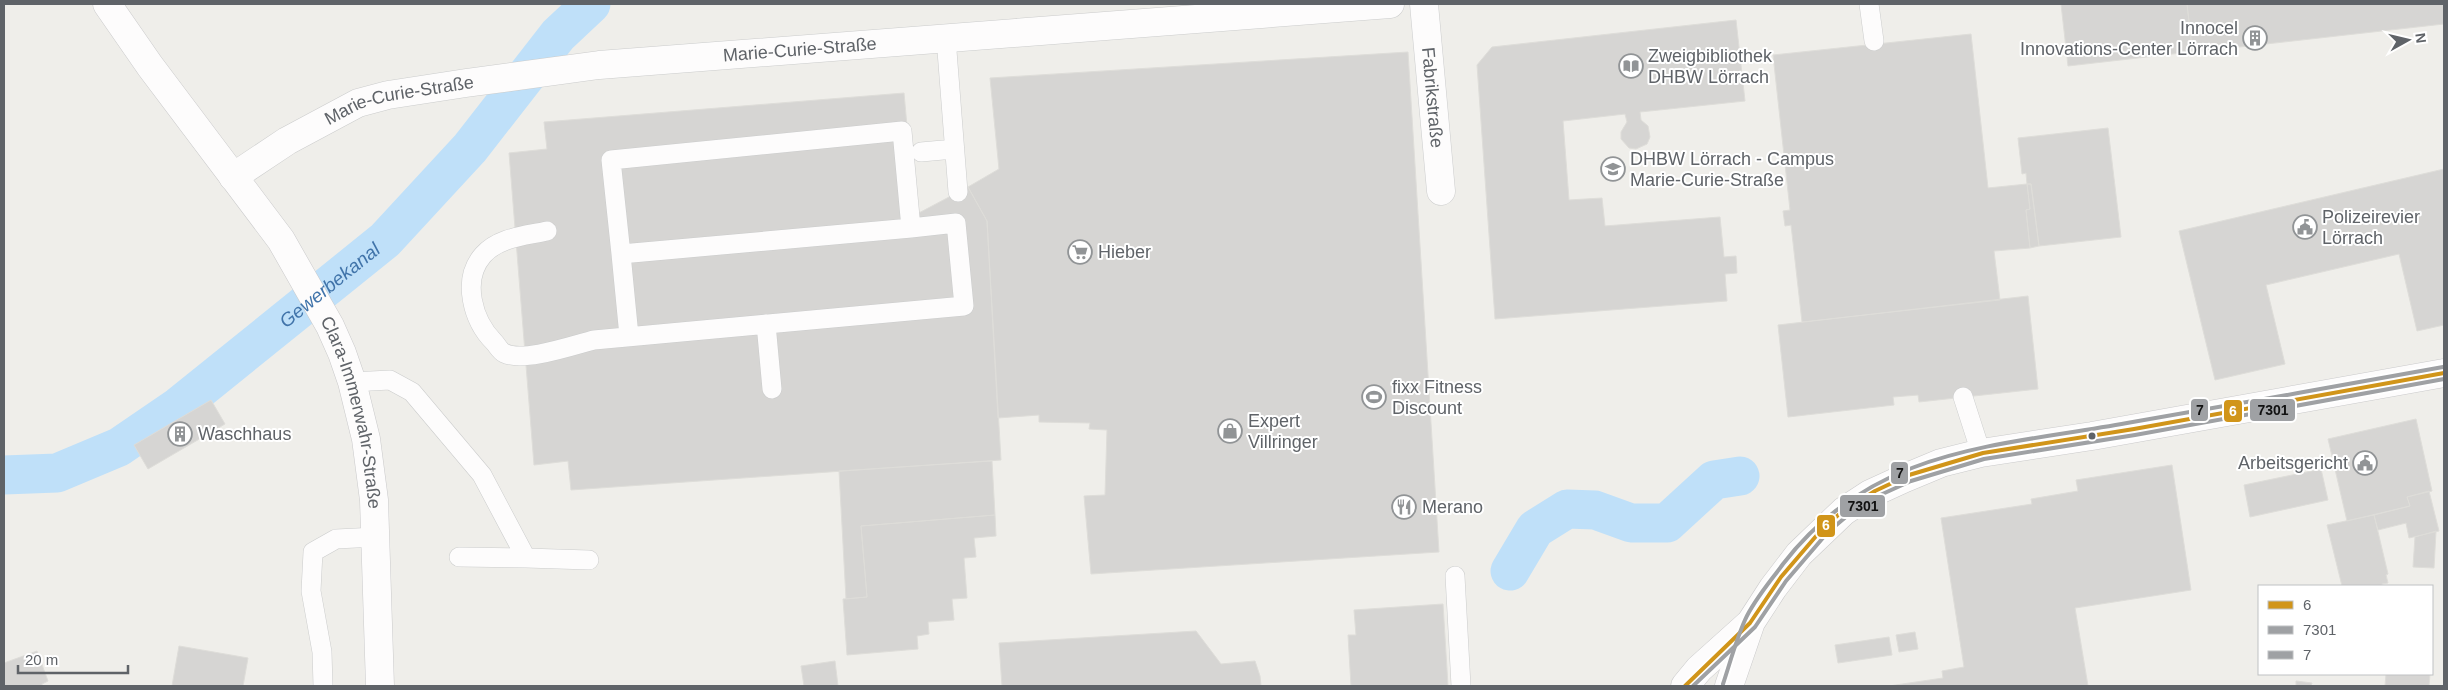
<svg xmlns="http://www.w3.org/2000/svg" width="2448" height="690" viewBox="0 0 2448 690" font-family="Helvetica,sans-serif">
	<style>
		.lines { fill: none; stroke-linecap: round; stroke-linejoin: round }
		.canal { stroke: #bfe0f9; stroke-width: 39 }
		.building { fill: #d6d5d3; stroke: #deddd9 }
		.lane-casing { stroke: #cbcccc; stroke-width: 20 }
		.street-casing { stroke: #cbcccc; stroke-width: 29 }
		.secondary-casing { stroke: #cacacb; stroke-width: 29 }
		.lane { stroke: #fdfcfc; stroke-width: 19 }
		.street { stroke: #fdfcfc; stroke-width: 28 }
		.secondary { stroke: #fdfcfc; stroke-width: 28 }
		.bus-1-casing { stroke: #fff; stroke-width: 8 }
		.bus-2-casing { stroke: #fff; stroke-width: 8 }
		.bus-3-casing { stroke: #fff; stroke-width: 8 }
		.bus-1 { stroke: #d1951a; stroke-width: 4 }
		.bus-2 { stroke: #9fa1a4; stroke-width: 4 }
		.bus-3 { stroke: #9fa1a4; stroke-width: 4 }
		.bus-dot { fill: #5f6368; stroke: #fff; stroke-width: 2 }
		.labels { text-anchor: middle; dominant-baseline: central; stroke-width: 4; stroke-linejoin: round; paint-order: stroke }
		.poi-label { font-size: 18px; fill: #5f6368; stroke: #fff; text-anchor: start }
		.street-label { font-size: 18px; fill: #5f6368; stroke: #fff }
		.water-label { font-size: 19px; font-style: italic; fill: #4174aa; stroke: #fff }
		.line-badge { stroke: #fff; stroke-width: 2 }
		.badge-label { font-size: 14px; text-anchor: middle; font-weight: bold; fill: #fff }
		.pale-badge-label { font-size: 14px; text-anchor: middle; font-weight: bold; fill: #111 }
	</style>
	<rect width="100%" height="100%" fill="#efeeea"/>
	<g class="lines">
		<g class="canal">
			<path id="s1" d="M4 475 57 473 119 447 179 406 385 240 470 148 558 35 591 4"/>
			<path d="M1510 571 1535 529 1567 509 1595 510 1631 523H1667L1714 480 1740 476"/>
		</g>
	</g>
	<path class="building" d="M2061 4H2187L2193 56H2191L2190 52 2068 66Z
		M2187 4H2444V24L2195 52V56H2193Z
		M1736 20 1745 101 1640 112 1641 120 1648 126 1650 137 1647 144 1636 149 1629 148 1621 139V132L1627 122 1625 114 1563 121 1569 200 1602 198 1605 226 1720 217 1724 257 1736 256 1737 273 1725 274 1727 301 1495 319 1477 65 1492 47Z
		M1971 34 1988 188 2027 184 2030 209 2026 210 2030 248 1994 251 2000 300 1802 322 1791 225 1785 226 1783 211 1790 210 1773 55Z
		M1408 52 1439 552 1091 574 1084 496 1105 495 1107 430 1089 429 1090 423 1039 422V415L998 418 987 221 968 187 999 169 990 78Z
		M904 93 915 215 968 187 987 221 1001 460 571 490 568 461 534 465 509 153 547 149 544 122Z
		M2108 128 2121 237 2039 246 2031 184H2027L2026 173 2022 174 2018 138Z
		M2444 169V325L2417 331 2399 254 2266 285 2285 364 2215 380 2179 231Z
		M2027 184H2031L2039 246 2030 248 2026 210 2030 209Z
		M2028 296 2038 389 1919 402 1918 395 1893 397 1894 405 1788 417 1778 325Z
		M211 400 225 424 148 469 134 445Z
		M2416 419 2432 491 2407 497 2410 506 2347 521 2328 439Z
		M992 461 995 515 861 526 867 597 846 599 839 471Z
		M2172 465 2191 590 2075 608 2088 686H1889L1943 678 1942 671 1964 667 1941 518 2032 504 2031 499 2078 491 2076 480Z
		M2321 469 2328 500 2250 517 2244 485Z
		M2429 491 2439 531 2409 538 2406 523 2378 530 2374 515 2410 506 2407 497Z
		M995 515 996 536 974 538 976 557 964 558 967 598 952 599 954 620 928 622 929 634 917 636 918 649 847 655 843 599 867 597 861 526Z
		M2374 515 2388 574 2386 575 2388 583 2382 584V586H2342L2327 525Z
		M2436 531 2434 568 2413 567 2415 537Z
		M1443 604 1448 686H1351L1348 635H1356L1354 610Z
		M1196 631 1221 664 1255 661 1260 676 1261 686H1002L999 643Z
		M1915 632 1918 649 1899 652 1896 635Z
		M1889 637 1892 655 1838 663 1835 645Z
		M179 646 248 658 243 686H172Z
		M37 651 48 681 42 684V686H4V663Z
		M835 661 838 686H804L801 666Z
		M2386 674H2430L2429 686H2385Z
		M2296 681 2312 683 2311 686H2296Z"/>
	<g class="lines">
		<g class="lane-casing">
			<path id="lane" d="M1869 4 1874 41
				M946 38 958 192
				M921 152 954 149
				M547 231C525 236 499 237 483 255 461 280 473 321 494 342 497 345 500 351 504 353 523 363 574 345 594 340L964 306 956 223 911 228 621 254 611 160 902 131 911 228
				M621 254 629 336
				M766 324 772 389
				M352 382 390 380 412 392 482 475 526 558 589 560
				M1963 397 1981 453
				M459 557 526 558
				M1455 576 1461 686
				M323 686 322 652 311 591 313 552 336 539 376 537"/>
		</g>
		<g class="street-casing">
			<g id="street">
				<path id="s2" d="M1424 4 1441 191"/>
				<path id="s3" d="M233 177 287 141 358 103 388 95 466 83 599 65 1390 4"/>
			</g>
		</g>
		<g class="secondary-casing">
			<g id="secondary">
				<path id="s4" d="M107 4 150 66 281 240 330 326 342 353 352 382 366 439 374 500 380 686"/>
				<path d="M1685 686 1699 669 1748 625"/>
				<path d="M1729 686 1751 622 1773 588 1799 554 1844 511 1870 494 1905 478 1941 463 1981 453 2092 436 2444 373"/>
			</g>
		</g>
		<use href="#lane" class="lane"/>
		<use href="#street" class="street"/>
		<use href="#secondary" class="secondary"/>
		<g class="bus-1-casing">
			<path id="bus-1" d="M1685 686 1750 623 1781 577 1823 528 1843 511 1875 491 1909 475 1983 453 2134 429 2444 373"/>
		</g>
		<g class="bus-2-casing">
			<path id="bus-2" d="M1693 686 1755 627 1786 581 1828 532 1847 516 1878 496 1911 481 1984 459 2135 435 2444 379"/>
		</g>
		<g class="bus-3-casing">
			<path id="bus-3" d="M1723 684C1730 663 1736 640 1745 620 1754 600 1770 582 1783 564 1873 447 1995 447 2127 423 2232 405 2338 386 2443 367"/>
		</g>
		<use href="#bus-1" class="bus-1"/>
		<use href="#bus-2" class="bus-2"/>
		<use href="#bus-3" class="bus-3"/>
	</g>
	<defs>
		<g id="building-ring" transform="scale(1.25)"><circle r="9.5" fill="#fff" stroke="#919496" stroke-width="1.5"/><path d="M-4-6H4V6H1V3H-1V6H-4ZM-2.5-4.3h1.7v1.8h-1.7ZM.8-4.3h1.7v1.8H.8ZM-2.5-1h1.7V.8h-1.7ZM.8-1h1.7V.8H.8Z" fill="#919496"/></g>
		<g id="library-ring" transform="scale(1.25)"><circle r="9.5" fill="#fff" stroke="#919496" stroke-width="1.5"/><path d="M-6-4Q-3-5.5-.7-3.5V5Q-3 3-6 4ZM6-4Q3-5.5 .7-3.5V5Q3 3 6 4Z" fill="#919496"/></g>
		<g id="university-ring" transform="scale(1.25)"><circle r="9.5" fill="#fff" stroke="#919496" stroke-width="1.5"/><path d="M0-5L7-2L0 1L-7-2ZM-4 1L0 2.5L4 1V4Q0 6-4 4Z" fill="#919496"/></g>
		<g id="civic-ring" transform="scale(1.25)"><circle r="9.5" fill="#fff" stroke="#919496" stroke-width="1.5"/><path d="M-.6-6.5H3V-4.5H.6V-3L4-1V1h2V6H-6V1h2V-1L-.6-3ZM-1.2 2.5V6h2.4V2.5Z" fill="#919496"/></g>
		<g id="supermarket-ring" transform="scale(1.25)"><circle r="9.5" fill="#fff" stroke="#919496" stroke-width="1.5"/><path d="M-6-5.5h2.5l.6 2H6L4.5 2H-2.5L-4.4-4H-6ZM-1.5 3.2a1.3 1.3 0 1 0 .1 0ZM3 3.2a1.3 1.3 0 1 0 .1 0Z" fill="#919496"/></g>
		<g id="stadium-ring" transform="scale(1.25)"><circle r="9.5" fill="#fff" stroke="#919496" stroke-width="1.5"/><path d="M0-5a6.5 5 0 1 0 0 10a6.5 5 0 1 0 0-10ZM-3.5-1.8h7v3.6h-7Z" fill="#919496"/></g>
		<g id="shop-ring" transform="scale(1.25)"><circle r="9.5" fill="#fff" stroke="#919496" stroke-width="1.5"/><path d="M-5-2.5h2.3a2.7 3.5 0 0 1 5.4 0H5L5.5 6h-11ZM-1.5-2.5h3a1.5 2.3 0 0 0-3 0Z" fill="#919496"/></g>
		<g id="restaurant-ring" transform="scale(1.25)"><circle r="9.5" fill="#fff" stroke="#919496" stroke-width="1.5"/><path d="M-5-6h1v4h1v-4h1v4h1v-4h1v5L-1.5 .5V6h-2V.5L-5-1ZM5-6V6H3V1.5H1.5Q1.5-4 5-6Z" fill="#919496"/></g>
	</defs>
	<g fill-rule="evenodd">
		<use href="#building-ring" x="2255" y="38"/>
		<use href="#library-ring" x="1631" y="66"/>
		<use href="#university-ring" x="1613" y="169"/>
		<use href="#civic-ring" x="2305" y="227"/>
		<use href="#supermarket-ring" x="1080" y="252"/>
		<use href="#stadium-ring" x="1374" y="397"/>
		<use href="#shop-ring" x="1230" y="431"/>
		<use href="#building-ring" x="180" y="434"/>
		<use href="#civic-ring" x="2365" y="463"/>
		<use href="#restaurant-ring" x="1404" y="507"/>
	</g>
	<circle class="bus-dot" cx="2092" cy="436" r="4.5"/>
	<g class="labels">
		<g class="poi-label">
			<text x="2238" y="28" text-anchor="end">Innocel<tspan x="2238" dy="21">Innovations-Center Lörrach</tspan></text>
			<text x="1648" y="56">Zweigbibliothek<tspan x="1648" dy="21">DHBW Lörrach</tspan></text>
			<text x="1630" y="159">DHBW Lörrach - Campus<tspan x="1630" dy="21">Marie-Curie-Straße</tspan></text>
			<text x="2322" y="217">Polizeirevier<tspan x="2322" dy="21">Lörrach</tspan></text>
			<text x="1098" y="252">Hieber</text>
			<text x="1392" y="387">fixx Fitness<tspan x="1392" dy="21">Discount</tspan></text>
			<text x="1248" y="421">Expert<tspan x="1248" dy="21">Villringer</tspan></text>
			<text x="198" y="434">Waschhaus</text>
			<text x="2348" y="463" text-anchor="end">Arbeitsgericht</text>
			<text x="1422" y="507">Merano</text>
		</g>
		<g class="street-label">
			<text stroke="none"><textPath href="#s3" startOffset="591">Marie-Curie-Straße</textPath></text>
			<text stroke="none"><textPath href="#s2" startOffset="94">Fabrikstraße</textPath></text>
			<text stroke="none"><textPath href="#s3" startOffset="186">Marie-Curie-Straße</textPath></text>
			<text stroke="none"><textPath href="#s4" startOffset="482">Clara-Immerwahr-Straße</textPath></text>
		</g>
		<g class="water-label">
			<text stroke="none"><textPath href="#s1" startOffset="386">Gewerbekanal</textPath></text>
		</g>
	</g>
	<g class="line-badge">
		<rect x="2249" y="398" width="47" height="24" rx="5" fill="#9fa1a4"/>
		<rect x="2190" y="398" width="19" height="24" rx="5" fill="#9fa1a4"/>
		<rect x="2223" y="399" width="20" height="24" rx="5" fill="#d1951a"/>
		<rect x="1890" y="461" width="19" height="24" rx="5" fill="#9fa1a4"/>
		<rect x="1839" y="494" width="47" height="24" rx="5" fill="#9fa1a4"/>
		<rect x="1816" y="514" width="20" height="24" rx="5" fill="#d1951a"/>
	</g>
	<g class="badge-label">
		<text x="2233" y="416">6</text>
		<text x="1826" y="530">6</text>
	</g>
	<g class="pale-badge-label">
		<text x="2273" y="415">7301</text>
		<text x="2200" y="415">7</text>
		<text x="1900" y="478">7</text>
		<text x="1863" y="511">7301</text>
	</g>
	<rect width="2448" height="690" fill="none" stroke="#5f6368" stroke-width="10"/>
	<rect x="2258" y="585" width="175" height="90" fill="#ffffff" stroke="#bfc1c3"/>
	<rect x="2268" y="601" width="25" height="8" fill="#d1951a" stroke="#bfc1c3"/>
	<text x="2303" y="610" font-size="15" fill="#5f6368">6</text>
	<rect x="2268" y="626" width="25" height="8" fill="#9fa1a4" stroke="#bfc1c3"/>
	<text x="2303" y="635" font-size="15" fill="#5f6368">7301</text>
	<rect x="2268" y="651" width="25" height="8" fill="#9fa1a4" stroke="#bfc1c3"/>
	<text x="2303" y="660" font-size="15" fill="#5f6368">7</text>
	<g transform="translate(2408 40) rotate(82)" stroke="#ffffff" stroke-width="4" paint-order="stroke">
	<path d="M0-4L9 19L0 12L-9 19Z" fill="#5f6368"/>
	<text y="-8" font-size="14" font-weight="bold" text-anchor="middle" fill="#5f6368">N</text>
	</g>
	<path d="M18 665v8h110v-8" fill="none" stroke="#5f6368" stroke-width="2.5"/>
	<text x="25" y="665" font-size="15" fill="#5f6368" stroke="#ffffff" stroke-width="4" paint-order="stroke">20 m</text>
</svg>
